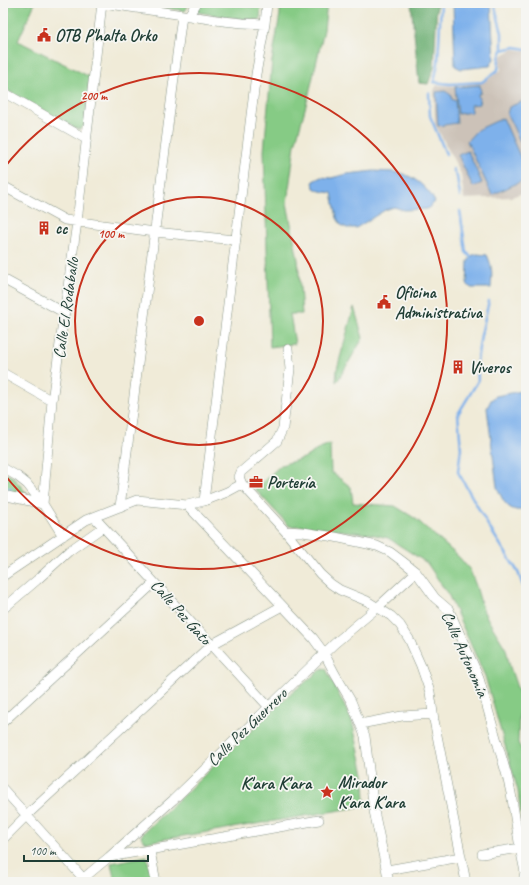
<svg xmlns="http://www.w3.org/2000/svg" width="529" height="885" viewBox="0 0 529 885" font-family="Caveat,sans-serif">
	<style>
		.industrial { fill: #ccc2b8 }
		.green { fill: #86cb85; stroke: #52845c }
		.forest { fill: #6caf72; stroke: #467653 }
		.water { fill: #7eb1eb; stroke: #4e7790 }
		.lines { fill: none; stroke-linecap: round; stroke-linejoin: round }
		.stream { stroke: #7eb1eb; stroke-width: 2.5 }
		.minor-casing { stroke: #889486; stroke-width: 10 }
		.minor { stroke: #fff; stroke-width: 9 }
		.ring { fill: none; stroke: #c8321e; stroke-width: 2 }
		.labels { text-anchor: middle; dominant-baseline: central; stroke-width: 3.5; stroke-linejoin: round; paint-order: stroke }
		.poi-label { font-size: 17px; font-weight: bold; fill: #1f3d34; stroke: #f6f6f2; text-anchor: start }
		.street-label { font-size: 17px; fill: #1f3d34; stroke: #f6f6f2 }
		.neighbourhood-label { font-size: 18px; font-weight: bold; fill: #1f3d34; stroke: #f6f6f2 }
		.centre { fill: #c8321e; stroke: #f6f6f2; stroke-width: 2 }
		.ring-label { font-size: 12px; text-anchor: middle; font-weight: bold; fill: #c8321e; stroke: #f6f6f2; stroke-width: 3.5; stroke-linejoin: round; paint-order: stroke }
	</style>
	<rect width="100%" height="100%" fill="#f6f6f2"/>
	<filter id="ink" filterUnits="userSpaceOnUse"><feTurbulence type="fractalNoise" baseFrequency=".025" numOctaves="2"/><feDisplacementMap in="SourceGraphic" scale="8" xChannelSelector="R" yChannelSelector="G"/><feConvolveMatrix kernelMatrix="1 2 1 2 8 2 1 2 1" color-interpolation-filters="sRGB"/></filter>
	<filter id="wash" filterUnits="userSpaceOnUse"><feTurbulence type="fractalNoise" baseFrequency=".012" numOctaves="4" result="noise"/><feDisplacementMap in="SourceGraphic" scale="16" xChannelSelector="R" yChannelSelector="G"/><feGaussianBlur stdDeviation="0.9" result="paint"/><feColorMatrix in="noise" values="0 0 0 0 0 0 0 0 0 0 0 0 0 0 0 0 0 1.4 0 .05"/><feComposite in="paint" operator="in"/></filter>
	<g filter="url(#wash)">
		<rect width="100%" height="100%" fill="#f0ebd8"/>
		<path class="industrial" d="M513 49 526 51V192L511 197 464 199 461 174 435 124 434 90 437 85 454 86 484 82 501 70 500 61 501 56Z"/>
		<path class="green" d="M3 3H35L18 41 90 77 85 124 81 129H77L3 88Z
			M136 3H190L185 11Z
			M202 3H230L253 7 261 4 260 20 242 19 196 12Z
			M280 3H327L324 30 308 98 295 145 287 203 298 260 302 314H290L295 344 270 347 264 151 272 61 280 14Z
			M354 307 363 338 338 380 336 382 337 369Z
			M330 444 331 472 351 487 353 503 395 506 416 519 459 557 470 570 476 586 483 610 490 623 506 649 510 667 520 696 518 743 526 757V858L518 791 485 676 449 596 427 563 388 538 371 534 302 526H289L255 489 281 465 304 458 322 447Z
			M3 472 13 477 28 495 3 491Z
			M323 668 326 669 352 721 364 774 365 806 147 842 143 840 141 836 144 832 288 696Z
			M147 856 152 882H115L111 863Z"/>
		<path class="forest" d="M411 3H437L434 68 428 84 419 83Z"/>
		<path class="water" d="M453 3H491L494 59 490 66 461 69 455 66Z
			M480 85 481 93 478 94 480 104 471 105 472 112 458 114 455 87Z
			M445 91 451 95 452 100H455L457 123 438 126 436 92Z
			M526 100V154L507 114 509 107Z
			M503 118 526 170V179L492 195 467 141 477 130Z
			M468 151 482 183 473 187 458 155Z
			M374 171C382 172 391 171 400 173 414 176 429 189 435 202L427 209 404 210 394 207 385 210 356 228H347L341 225 337 218 332 193 320 191 314 188 313 181 321 177 331 178 347 174Z
			M477 254 487 255C493 267 492 275 491 288H471L467 284 468 261 473 255Z
			M526 390V509C523 509 519 511 516 510 505 508 501 496 497 487L487 408 491 400 496 396Z"/>
		<g class="lines">
			<path class="stream" d="M441 3 438 63 434 82 450 84 482 82 498 70 499 58 502 50 515 47 526 49
				M494 3 502 33V50
				M429 93 430 116 446 154
				M453 169 457 177 460 196
				M460 211 466 252 471 257
				M489 301 481 335 477 361 478 381 458 414 461 449 458 472 489 527 518 572 526 594
				M3 487 11 489"/>
		</g>
	</g>
	<g filter="url(#ink)">
		<g class="lines">
			<g class="minor-casing">
				<path id="minor" d="M103 3 223 21 243 23 265 24
					M188 16 197 3
					M3 92 86 139
					M3 186 65 220 155 232 235 240
					M3 279 65 313
					M288 349 290 369 283 428 277 441 241 472 239 477 242 484 285 531 320 574 331 584 340 590 367 601 391 616 400 625 409 639 421 666 430 692 434 720 466 882
					M3 373 52 401
					M3 468 17 476 27 484 43 504 63 536
					M3 495 43 504
					M204 501 256 74 265 24 267 3
					M43 504 52 401 77 222 102 3
					M187 505 313 638 324 653 335 674 351 701 365 736 374 811 389 882
					M120 507 182 15
					M94 517 268 706
					M285 531 303 532 335 537 377 546 390 552 402 561 416 572 435 598 449 610 478 675 507 776 511 793 520 848 525 872 523 882
					M3 576 86 520 137 500 187 505 204 501 227 492 242 484
					M3 609 37 580 69 551 103 527
					M3 722 154 583
					M360 724 402 716 433 714
					M3 789 83 878
					M3 839 27 815 211 645 282 606
					M150 851 156 882
					M482 854 520 848
					M109 857 319 820
					M387 870 461 857
					M79 882 109 857 173 800 334 644 378 607 416 572"/>
			</g>
			<use href="#minor" class="minor"/>
		</g>
	</g>
	<g class="ring">
		<circle cx="199" cy="321" r="124"/>
		<path d="M4 168A248 248 0 1 1 4 474"/>
	</g>
	<defs>
		<g id="civic-bare" transform="scale(1.08)"><path d="M-.6-6.5H3V-4.5H.6V-3L4-1V1h2V6H-6V1h2V-1L-.6-3ZM-1.2 2.5V6h2.4V2.5Z" fill="#c8321e" stroke="#f6f6f2" stroke-width="2.5" paint-order="stroke"/></g>
		<g id="building-bare" transform="scale(1.08)"><path d="M-4-6H4V6H1V3H-1V6H-4ZM-2.5-4.3h1.7v1.8h-1.7ZM.8-4.3h1.7v1.8H.8ZM-2.5-1h1.7V.8h-1.7ZM.8-1h1.7V.8H.8Z" fill="#c8321e" stroke="#f6f6f2" stroke-width="2.5" paint-order="stroke"/></g>
		<g id="office-bare" transform="scale(1.08)"><path d="M-6-3h4V-5.5h4V-3h4V5H-6ZM-1-4.5V-3h2v-1.5ZM-6 0V1H6V0Z" fill="#c8321e" stroke="#f6f6f2" stroke-width="2.5" paint-order="stroke"/></g>
		<g id="sight-bare" transform="scale(1.08)"><path d="M0-6L1.8-2.2L6-1.7L2.9 1.2L3.7 5.4L0 3.3L-3.7 5.4L-2.9 1.2L-6-1.7L-1.8-2.2Z" fill="#c8321e" stroke="#f6f6f2" stroke-width="2.5" paint-order="stroke"/></g>
	</defs>
	<g fill-rule="evenodd">
		<use href="#civic-bare" x="44" y="35"/>
		<use href="#building-bare" x="44" y="228"/>
		<use href="#civic-bare" x="384" y="302"/>
		<use href="#building-bare" x="458" y="367"/>
		<use href="#office-bare" x="256" y="482"/>
		<use href="#sight-bare" x="327" y="792"/>
	</g>
	<g class="labels">
		<g class="poi-label">
			<text x="55" y="35">OTB P'halta Orko</text>
			<text x="55" y="228">cc</text>
			<text x="395" y="292">Oficina<tspan x="395" dy="20">Administrativa</tspan></text>
			<text x="469" y="367">Viveros</text>
			<text x="267" y="482">Portería</text>
			<text x="338" y="782">Mirador<tspan x="338" dy="20">K'ara K'ara</tspan></text>
		</g>
		<g class="street-label">
			<text transform="translate(66 308) rotate(-82)">Calle El Rodaballo</text>
			<text transform="translate(181 612) rotate(48)">Calle Pez Gato</text>
			<text transform="translate(465 654) rotate(66)">Calle Autonomía</text>
			<text transform="translate(247 727) rotate(-44)">Calle Pez Guerrero</text>
		</g>
		<g class="neighbourhood-label">
			<text x="276" y="783">K'ara K'ara</text>
		</g>
	</g>
	<circle cx="199" cy="321" r="6" class="centre"/>
	<g class="ring-label">
		<text x="94" y="100">200 m</text>
		<text x="111" y="238">100 m</text>
	</g>
	<rect width="529" height="885" fill="none" stroke="#f6f6f2" stroke-width="16"/>
	<path d="M24 855v6h124v-6" fill="none" stroke="#1f3d34" stroke-width="2"/>
	<text x="30" y="855" font-size="12" fill="#1f3d34" stroke="#f6f6f2" stroke-width="3" paint-order="stroke">100 m</text>
</svg>
